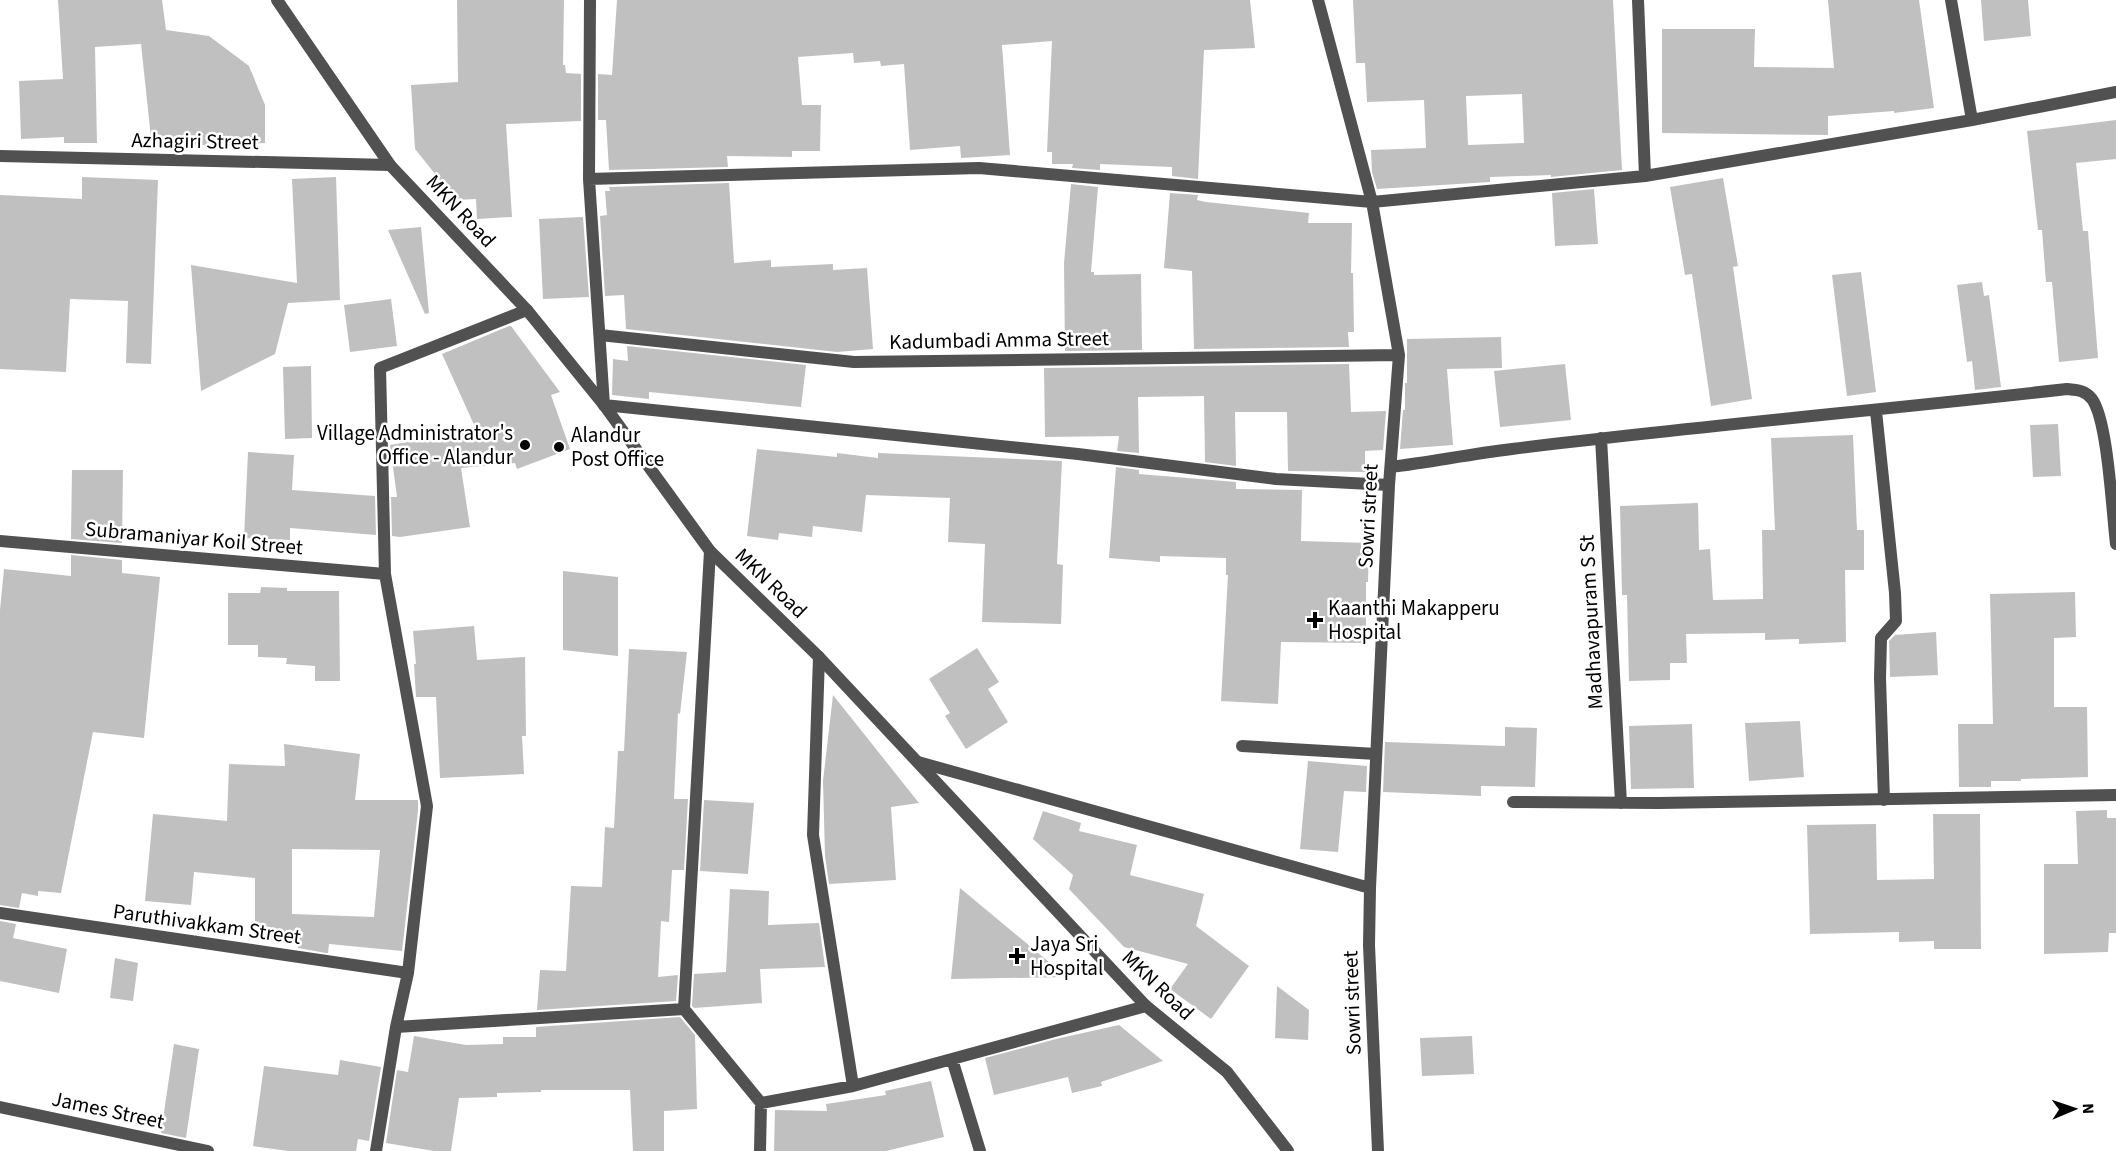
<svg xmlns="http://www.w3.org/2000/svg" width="2116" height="1151" viewBox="0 0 2116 1151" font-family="'Source Sans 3',sans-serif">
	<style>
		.building { fill: #c0c0c0; fill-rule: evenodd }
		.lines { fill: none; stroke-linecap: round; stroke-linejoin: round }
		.minor { stroke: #515151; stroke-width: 12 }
		.tertiary { stroke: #515151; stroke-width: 12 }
		.poi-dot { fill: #000; stroke: #fff; stroke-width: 2 }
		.labels { text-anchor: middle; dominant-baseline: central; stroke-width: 5; stroke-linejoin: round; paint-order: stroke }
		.street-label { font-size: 21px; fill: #000; stroke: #fff }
		.poi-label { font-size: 21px; fill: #000; stroke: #fff; text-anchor: start }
	</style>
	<rect width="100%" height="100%" fill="#fff"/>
	<path class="building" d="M58 0H162L166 30 209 36 249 66 265 105V143L152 147 141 44 95 47 97 143H64V137L21 139 19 81 63 79Z
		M457 0H564L563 65H565L566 73 581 74V121L506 124 512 217 477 219 476 199 456 200 415 149 411 85 458 82Z
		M617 0H1250L1255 48 1204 50 1198 179 1172 176V167L1100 164V170L1072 168 1073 164H1052V152H1047L1052 41 1002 45 1010 155 961 158 960 146 910 150 904 64 881 66 880 61 854 63 853 53 798 57 802 105H821L820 151H792V157L727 156 728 167 609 170 606 120H598V74L612 75Z
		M1353 0H1613L1622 170 1551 177V175L1490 177V182L1377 189 1372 172 1371 150 1426 148 1424 100 1367 102 1365 63H1356ZM1522 94 1524 143 1468 145 1466 96Z
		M1828 0H1919L1934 108 1894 113V111L1828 116V135L1662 133V29H1755L1754 67 1834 68Z
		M1981 0H2028L2031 36 1984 41Z
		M2116 120V159L2076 163 2083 231H2088L2098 358 2059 362 2052 282H2046L2042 230H2038L2027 131Z
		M82 177 158 180 151 364 126 363 128 301 70 299 66 372 0 369V195L82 199Z
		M336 177 340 300 288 303 275 354 201 391 191 265 297 283 292 179Z
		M1723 178 1738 266 1733 267 1752 399 1711 406 1692 274 1685 275 1670 187Z
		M729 183 734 263 771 260V267L833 264V270L867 268 873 349 837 352 626 329 624 295 605 296 600 216 607 215 605 191H610L609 187Z
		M1071 184 1098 187 1091 272H1094V275L1141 274 1142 350 1065 351 1064 263Z
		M1594 189 1598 244 1555 246 1552 193Z
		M1170 193 1198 195 1197 200 1206 202 1309 213 1308 223H1352L1351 273H1353L1354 332H1348L1349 347 1194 349 1192 271 1164 268Z
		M583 217 589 297 543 299 539 219Z
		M421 227 429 313 425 314 388 230Z
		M1861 272 1876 392 1847 396 1832 275Z
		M1982 282 1984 296 1989 295 2001 387 1975 390 1972 361 1967 362 1957 285Z
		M391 299 397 346 350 352 344 305Z
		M509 326H511L560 392 551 395 570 449 517 469 515 463 461 468 470 527 400 537 392 536 391 497H397L390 445 448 435V430L475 427 442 354Z
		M1501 337 1502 368 1447 369 1453 445 1400 449 1403 410H1405V383H1407V339Z
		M627 346 806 365 801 407 649 392V399L612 395 613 359 628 361Z
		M1349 364 1351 412 1386 411 1383 450 1365 451V472L1288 471 1287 412H1235L1236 466 1205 462 1204 396 1138 397 1139 453 1117 451 1119 436 1045 437 1044 368Z
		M1565 364 1571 420 1500 427 1494 371Z
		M311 366 312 438 285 439 283 367Z
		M2058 424 2061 476 2033 477 2030 425Z
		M1853 435 1857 530H1864V570H1845L1846 642 1799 644V639L1765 640V633L1686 634 1687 663H1670V680L1629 681 1627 595H1622L1620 506 1698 503 1699 550 1710 549 1713 600 1763 599 1762 530H1775L1771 438Z
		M757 449 837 457V453L878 458V453L1062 461 1057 564 1063 565 1061 624 982 622 985 544 948 542 950 498 866 495 862 532 813 526 812 537 779 533 778 540 747 536Z
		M248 452 294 455 292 490 375 496 376 535 290 528V540L244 538Z
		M1116 467 1139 470V474L1236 482V489L1302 490 1301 541 1369 543 1368 582H1366V643L1281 642 1278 704 1221 701 1228 575H1226V558L1160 556V562L1109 558Z
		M72 470H123L122 543 71 539Z
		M71 555 122 560V573L160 577 144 738 93 732 61 893 38 891V896L22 893 19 908 0 905V610L4 569 71 576Z
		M563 571 618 577V656L563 650Z
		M261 587 287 588V591H339L340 681H315V666L286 664 287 658 258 657V645H228V593H260Z
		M2075 592 2076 637 2054 638V707H2087L2088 777 2021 779V781H1991V787H1959L1958 724H1993L1990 594Z
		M474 626 477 660 525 657 526 736H522L524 774 440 778 436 697H416L414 664H416L413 631Z
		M1936 632 1938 675 1890 677 1889 641 1895 635Z
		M977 648 999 682 988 689 1008 722 966 749 945 716 950 713 929 679Z
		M629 649 687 652 680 714 678 713 674 799H688L684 870H672L669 922 661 921 658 977 678 975 676 1001 537 1010 540 970 566 971 571 886 602 887 605 827 614 828 618 751H624Z
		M833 695 919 803 891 807 896 880 829 884 825 856 823 781Z
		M1800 721 1804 777 1749 781 1745 723Z
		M1692 724 1694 788 1631 789 1629 726Z
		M1505 727 1537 728 1535 787 1481 786V796L1383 792 1385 742 1505 746Z
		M284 744 360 754 355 800H418V811L402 951 329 944 328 953H326L298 948V939H255V878L194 872 191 905 145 901 153 814 227 821 229 764 285 766ZM292 849 380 850 374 917 292 914Z
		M1308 761 1367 766 1366 792 1344 791 1338 852 1300 849Z
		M704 800 754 803 748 874 700 871Z
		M2107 810V818H2116V933H2109L2108 952 2044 954V864H2078L2076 811Z
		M1043 811 1081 823 1079 831 1137 845 1130 875 1204 894 1196 926 1249 966 1211 1019 1170 989 1188 964 1124 947 1069 889 1073 875 1033 839Z
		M1933 814H1980L1981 949H1934V941L1899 942V932L1810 934 1807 825 1876 824 1877 880 1934 879Z
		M960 888 1067 977 951 979Z
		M730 889 769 891 768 925 819 923 825 967 760 969 762 1003 694 1008 692 1006 694 974 726 972Z
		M0 921 16 924 13 938 67 949 59 993 0 981Z
		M115 958 138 963 133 1001 110 998Z
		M1277 986 1309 1010 1308 1040 1275 1038Z
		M680 1017 695 1035 697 1109 664 1111V1151H633L630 1090H541V1092L497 1093V1097L459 1098 451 1151H434L386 1143 397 1070 408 1072 414 1036 466 1045 503 1044V1037H536V1027Z
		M1119 1025 1163 1061 1101 1082 1102 1086 1072 1093 1068 1077 994 1095 985 1058 1056 1039Z
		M1472 1036 1474 1074 1422 1076 1420 1038Z
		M174 1044 199 1049 186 1138 161 1133Z
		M340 1060 381 1067 369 1141 358 1139 356 1151H288L253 1146 264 1066 338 1075Z
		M931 1081 944 1137 886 1151H774L775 1110 827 1111 826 1104 886 1095 885 1091Z"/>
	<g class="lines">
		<path class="minor" d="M590 0 589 179 604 405 1078 454 1276 479 1389 485
			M1318 0 1372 202 1399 355 1389 485 1370 888 1369 945 1378 1151
			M1638 0 1645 176
			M1951 0 1972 120
			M0 156 390 165
			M589 179 979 168 1372 202 1645 176 1972 120 2116 92
			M600 335 854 362 1399 355
			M1876 411 1895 593 1896 621 1881 638 1880 678 1884 800
			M1601 438 1621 803
			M1391 467C1431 462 1471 454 1512 449 1697 426 1882 410 2067 389 2077 390 2085 390 2092 399 2108 421 2112 512 2116 544
			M0 541 385 574
			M710 551 684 1009 761 1103 853 1086 1146 1006
			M819 657 813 835 853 1086
			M1242 746 1376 754
			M918 762 1370 888
			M1513 802 1659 803 2116 795
			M0 913 408 973
			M396 1027 684 1009
			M952 1059 980 1151
			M0 1107 208 1151
			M376 1151 396 1027 408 973 427 806 385 574 380 368 527 310
			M760 1151 761 1103"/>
		<path class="tertiary" d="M277 0 390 165 527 310 604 405 710 551 819 657 1146 1006 1227 1072 1288 1151"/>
	</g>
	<g class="poi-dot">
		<circle cx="525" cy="445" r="6"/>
		<circle cx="559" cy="447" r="6"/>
		<path d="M1312 611h6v6h6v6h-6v6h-6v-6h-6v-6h6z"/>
		<path d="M1014 947h6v6h6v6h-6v6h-6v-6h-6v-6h6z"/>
	</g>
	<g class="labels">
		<g class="street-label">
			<text transform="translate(195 141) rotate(1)">Azhagiri Street</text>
			<text transform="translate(461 211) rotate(47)">MKN Road</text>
			<text transform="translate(999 340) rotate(-1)">Kadumbadi Amma Street</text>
			<text transform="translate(1368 516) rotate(-87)">Sowri street</text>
			<text transform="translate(194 538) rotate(5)">Subramaniyar Koil Street</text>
			<text transform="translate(771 583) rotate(44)">MKN Road</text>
			<text transform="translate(1591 622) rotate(-93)">Madhavapuram S St</text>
			<text transform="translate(207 924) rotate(8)">Paruthivakkam Street</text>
			<text transform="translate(1158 985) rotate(44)">MKN Road</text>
			<text transform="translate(1352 1003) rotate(-92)">Sowri street</text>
			<text transform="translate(108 1110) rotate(12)">James Street</text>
		</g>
		<g class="poi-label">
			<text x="513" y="433" text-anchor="end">Village Administrator's<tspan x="513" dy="24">Office - Alandur</tspan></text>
			<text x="571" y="435">Alandur<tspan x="571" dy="24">Post Office</tspan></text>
			<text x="1328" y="608">Kaanthi Makapperu<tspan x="1328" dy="24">Hospital</tspan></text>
			<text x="1030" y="944">Jaya Sri<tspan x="1030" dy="24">Hospital</tspan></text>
		</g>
	</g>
	<g transform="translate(2074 1109) rotate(88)" stroke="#ffffff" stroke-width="4.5" paint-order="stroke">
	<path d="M0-4.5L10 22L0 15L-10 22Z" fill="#000000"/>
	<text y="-9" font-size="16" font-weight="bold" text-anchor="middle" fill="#000000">N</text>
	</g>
</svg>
